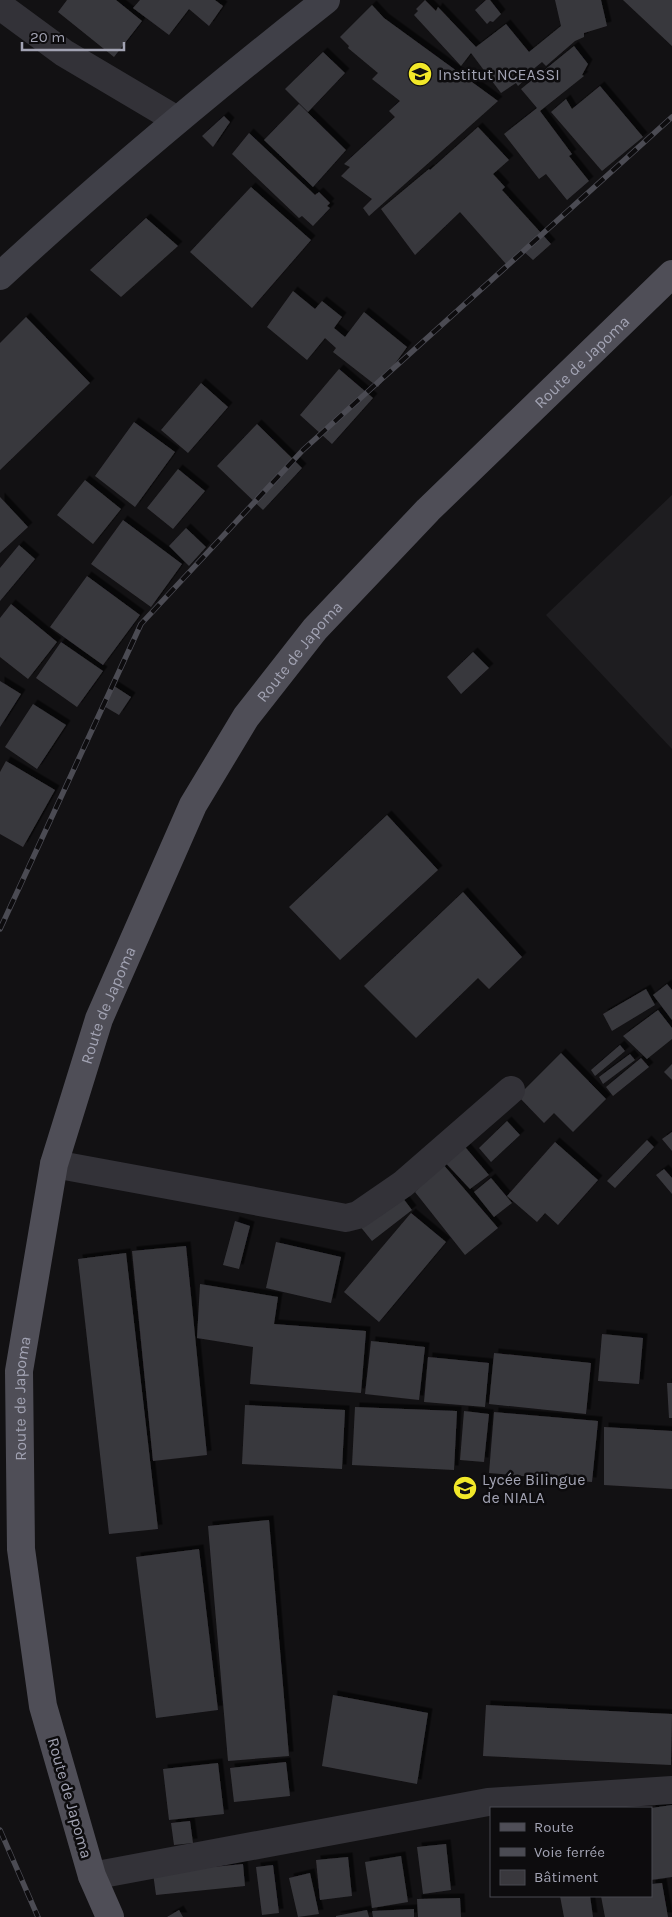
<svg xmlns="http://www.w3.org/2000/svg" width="672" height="1917" viewBox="0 0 672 1917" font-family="Karla,sans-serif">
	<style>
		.built { fill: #1e1d20 }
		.building { fill: #39383d; filter: url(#shadow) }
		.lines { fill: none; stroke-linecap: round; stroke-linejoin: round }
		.street { stroke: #333238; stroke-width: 28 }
		.secondary { stroke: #404048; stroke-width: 28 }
		.primary { stroke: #4f4e57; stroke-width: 28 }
		.rail-casing { stroke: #4b4b53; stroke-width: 5.5 }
		.rail { stroke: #0d0c0e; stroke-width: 4; stroke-dasharray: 11; stroke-linecap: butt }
		.labels { text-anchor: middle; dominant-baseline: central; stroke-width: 5; stroke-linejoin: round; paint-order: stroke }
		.poi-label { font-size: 16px; fill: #a2a3b3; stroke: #0d0c0e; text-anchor: start }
		.street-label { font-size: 16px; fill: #a2a3b3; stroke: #0d0c0e }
	</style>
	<defs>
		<filter id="shadow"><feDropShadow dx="4.5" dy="-4.5" stdDeviation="0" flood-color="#0009"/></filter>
	</defs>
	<rect width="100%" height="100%" fill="#121113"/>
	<path class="built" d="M672 495V749L546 615Z"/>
	<path class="building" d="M67 0H116L142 21 114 57 58 12Z
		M140 0H215L223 6 209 26 189 9 169 35 133 8Z
		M425 0 436 11 438 7 476 47 506 24 529 52 561 26 555 0H601L607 26 584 33V37L575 41 546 66 542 62 525 76 527 78 518 86 516 83 501 93 471 53 461 66 414 15 418 11 416 9Z
		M486 0H490L501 14 493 22 490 21 487 24 475 10Z
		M623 0H672V46Z
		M372 5 384 18 498 101 369 216 363 208 372 199 341 176 350 167 344 164 395 117 389 111 400 101 372 79 378 73 348 48 349 46 340 37Z
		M574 46 588 64 582 75 584 76 540 111 572 154 569 156 589 181 567 200 546 174 539 179 504 134 537 108 521 89Z
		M323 52 345 73 308 112 285 89Z
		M600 86 643 137 602 171 551 112 566 99 572 109Z
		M299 104 346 150 313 187 264 140Z
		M224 116 230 122 213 147 202 136Z
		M478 127 509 160 493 174 505 187 502 190 551 244 533 260 522 250 506 264 460 212 415 255 381 209 429 169 430 170Z
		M249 133 315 195 319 192 330 203 327 206 330 208 313 226 302 216 299 218 232 154Z
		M251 187 311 240 252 308 190 252Z
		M146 218 178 246 121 297 90 270Z
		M293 291 315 309 322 301 342 317 334 328 345 337 364 312 407 347 378 387 333 352 336 348 325 338 307 360 267 327Z
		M26 317 90 383 0 470V343Z
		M339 369 373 398 332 444 300 415Z
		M201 383 228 407 188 453 161 430Z
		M134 422 175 452 135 507 95 476Z
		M257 424 302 468 263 510 217 466Z
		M178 469 205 491 173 529 147 508Z
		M85 480 121 509 93 544 57 515Z
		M0 497 28 527 0 553Z
		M123 520 182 564 151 607 91 564Z
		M186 528 206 547 189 566 169 546Z
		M19 545 35 559 0 601V568Z
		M87 576 140 615 103 665 50 627Z
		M11 604 57 642 28 679 0 657V618Z
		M61 642 103 671 77 707 36 678Z
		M473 652 489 668 461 694 447 677Z
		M0 681 21 694 0 727Z
		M114 686 131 697 119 715 102 705Z
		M33 704 66 725 37 769 5 747Z
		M6 761 55 790 23 847 0 834V772Z
		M387 815 438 870 340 960 289 907Z
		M463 892 522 957 489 989 478 978 416 1038 364 986Z
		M667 984 672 990V1020L653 995Z
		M646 989 655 1005 612 1031 603 1014Z
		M658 1010 672 1028V1039L647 1059 623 1036Z
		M620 1045 625 1051 595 1076 591 1070Z
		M561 1053 606 1099 573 1132 554 1113 544 1123 518 1096Z
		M630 1054 635 1060 603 1084 599 1077Z
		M641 1058 649 1067 613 1096 606 1087Z
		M672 1064V1080L664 1072Z
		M507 1121 520 1135 491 1162 479 1148Z
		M672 1132V1151L662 1139Z
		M647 1140 654 1147 615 1188 607 1181Z
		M460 1141 489 1175 470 1189 441 1158Z
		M555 1142 598 1180 558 1225 545 1213 537 1222 507 1196Z
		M442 1163 498 1228 465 1255 415 1192Z
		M664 1169 672 1178V1194L656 1175Z
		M491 1178 512 1203 494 1217 474 1192Z
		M399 1193 412 1210 372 1241 359 1225Z
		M411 1213 446 1242 379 1322 344 1292Z
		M235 1221 250 1226 239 1269 223 1265Z
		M276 1242 341 1257 331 1303 266 1288Z
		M186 1246 207 1455 153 1461 132 1251Z
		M126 1253 158 1529 109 1534 78 1259Z
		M200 1284 278 1297 274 1324 366 1331 361 1393 250 1384 253 1347 197 1338Z
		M602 1334 643 1338 639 1384 598 1381Z
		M371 1341 425 1347 419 1400 365 1394Z
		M494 1353 591 1363 586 1414 489 1404Z
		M428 1357 489 1363 485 1407 424 1402Z
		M667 1383H672V1418H669Z
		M245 1405 345 1410 342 1469 242 1464Z
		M355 1407 457 1411 454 1470 352 1465Z
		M464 1411 489 1414 484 1462 460 1460Z
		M494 1412 598 1421 592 1482 489 1473Z
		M604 1427 672 1431V1489L604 1485Z
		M269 1520 289 1756 228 1761 208 1526Z
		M199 1549 218 1710 156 1718 136 1557Z
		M333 1695 428 1713 417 1784 322 1766Z
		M486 1705 672 1714 671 1765 483 1756Z
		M286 1762 290 1796 234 1802 230 1768Z
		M218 1763 224 1814 169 1820 163 1769Z
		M672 1805V1877L651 1880V1808Z
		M190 1821 193 1843 174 1845 171 1823Z
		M446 1844 451 1890 423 1894 417 1847Z
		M401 1856 408 1902 372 1908 365 1862Z
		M348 1857 352 1896 320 1900 316 1860Z
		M243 1864 245 1886 156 1895 153 1873Z
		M273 1865 279 1913 262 1915 256 1867Z
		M310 1873 319 1914 298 1917 289 1878Z
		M662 1883 668 1917H605L601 1896H651V1884Z
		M560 1896H590L593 1917H564Z
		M460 1898 461 1917H418L417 1899Z
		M414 1909V1917H373L372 1911Z
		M179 1910 183 1917H167Z
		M367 1910 369 1917H336V1916Z"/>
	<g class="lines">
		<path class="street" d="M0 6 64 53 177 120
			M54 1164 346 1218 358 1215 403 1184 511 1090
			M92 1876 488 1802 672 1790"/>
		<path class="secondary" d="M0 276C105 179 214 88 326 0"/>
		<path class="primary" id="s1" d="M110 1917 92 1876 43 1706 21 1549 19 1371 54 1164 99 1019 193 805 246 717 315 629 428 510 672 274"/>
		<g class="rail-casing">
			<path id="rail" d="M0 929 141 624 303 450 672 117
				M0 1830 38 1917"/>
		</g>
		<use href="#rail" class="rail"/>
	</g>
	<defs>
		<g id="school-disc" transform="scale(1.25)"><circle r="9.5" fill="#f2e829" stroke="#0d0c0e"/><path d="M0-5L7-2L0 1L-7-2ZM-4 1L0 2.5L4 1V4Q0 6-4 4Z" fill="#111"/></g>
	</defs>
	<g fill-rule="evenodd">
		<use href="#school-disc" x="420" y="74"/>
		<use href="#school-disc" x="465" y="1488"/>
	</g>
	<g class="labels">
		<g class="poi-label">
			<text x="438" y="74">Institut NCEASSI</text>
			<text x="482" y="1479">Lycée Bilingue<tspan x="482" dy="18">de NIALA</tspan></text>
		</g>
		<g class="street-label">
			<text stroke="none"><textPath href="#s1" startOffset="1746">Route de Japoma</textPath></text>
			<text stroke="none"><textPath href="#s1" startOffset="1341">Route de Japoma</textPath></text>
			<text stroke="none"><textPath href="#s1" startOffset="936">Route de Japoma</textPath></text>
			<text stroke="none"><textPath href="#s1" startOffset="531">Route de Japoma</textPath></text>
			<text transform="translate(70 1798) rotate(74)">Route de Japoma</text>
		</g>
	</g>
	<rect x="490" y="1807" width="162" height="90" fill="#0d0c0e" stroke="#494850"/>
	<rect x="500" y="1823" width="25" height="8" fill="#4f4e57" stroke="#494850"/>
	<text x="534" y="1832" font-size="15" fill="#a2a3b3">Route</text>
	<rect x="500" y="1848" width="25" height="8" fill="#4b4b53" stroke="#494850"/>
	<text x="534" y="1857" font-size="15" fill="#a2a3b3">Voie ferrée</text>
	<rect x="500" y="1870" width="25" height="15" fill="#39383d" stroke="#494850"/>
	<text x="534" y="1882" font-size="15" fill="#a2a3b3">Bâtiment</text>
	<path d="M22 42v8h102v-8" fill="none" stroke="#a2a3b3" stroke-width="2.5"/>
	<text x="30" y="42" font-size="15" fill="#a2a3b3" stroke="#0d0c0e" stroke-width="4" paint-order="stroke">20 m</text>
</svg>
